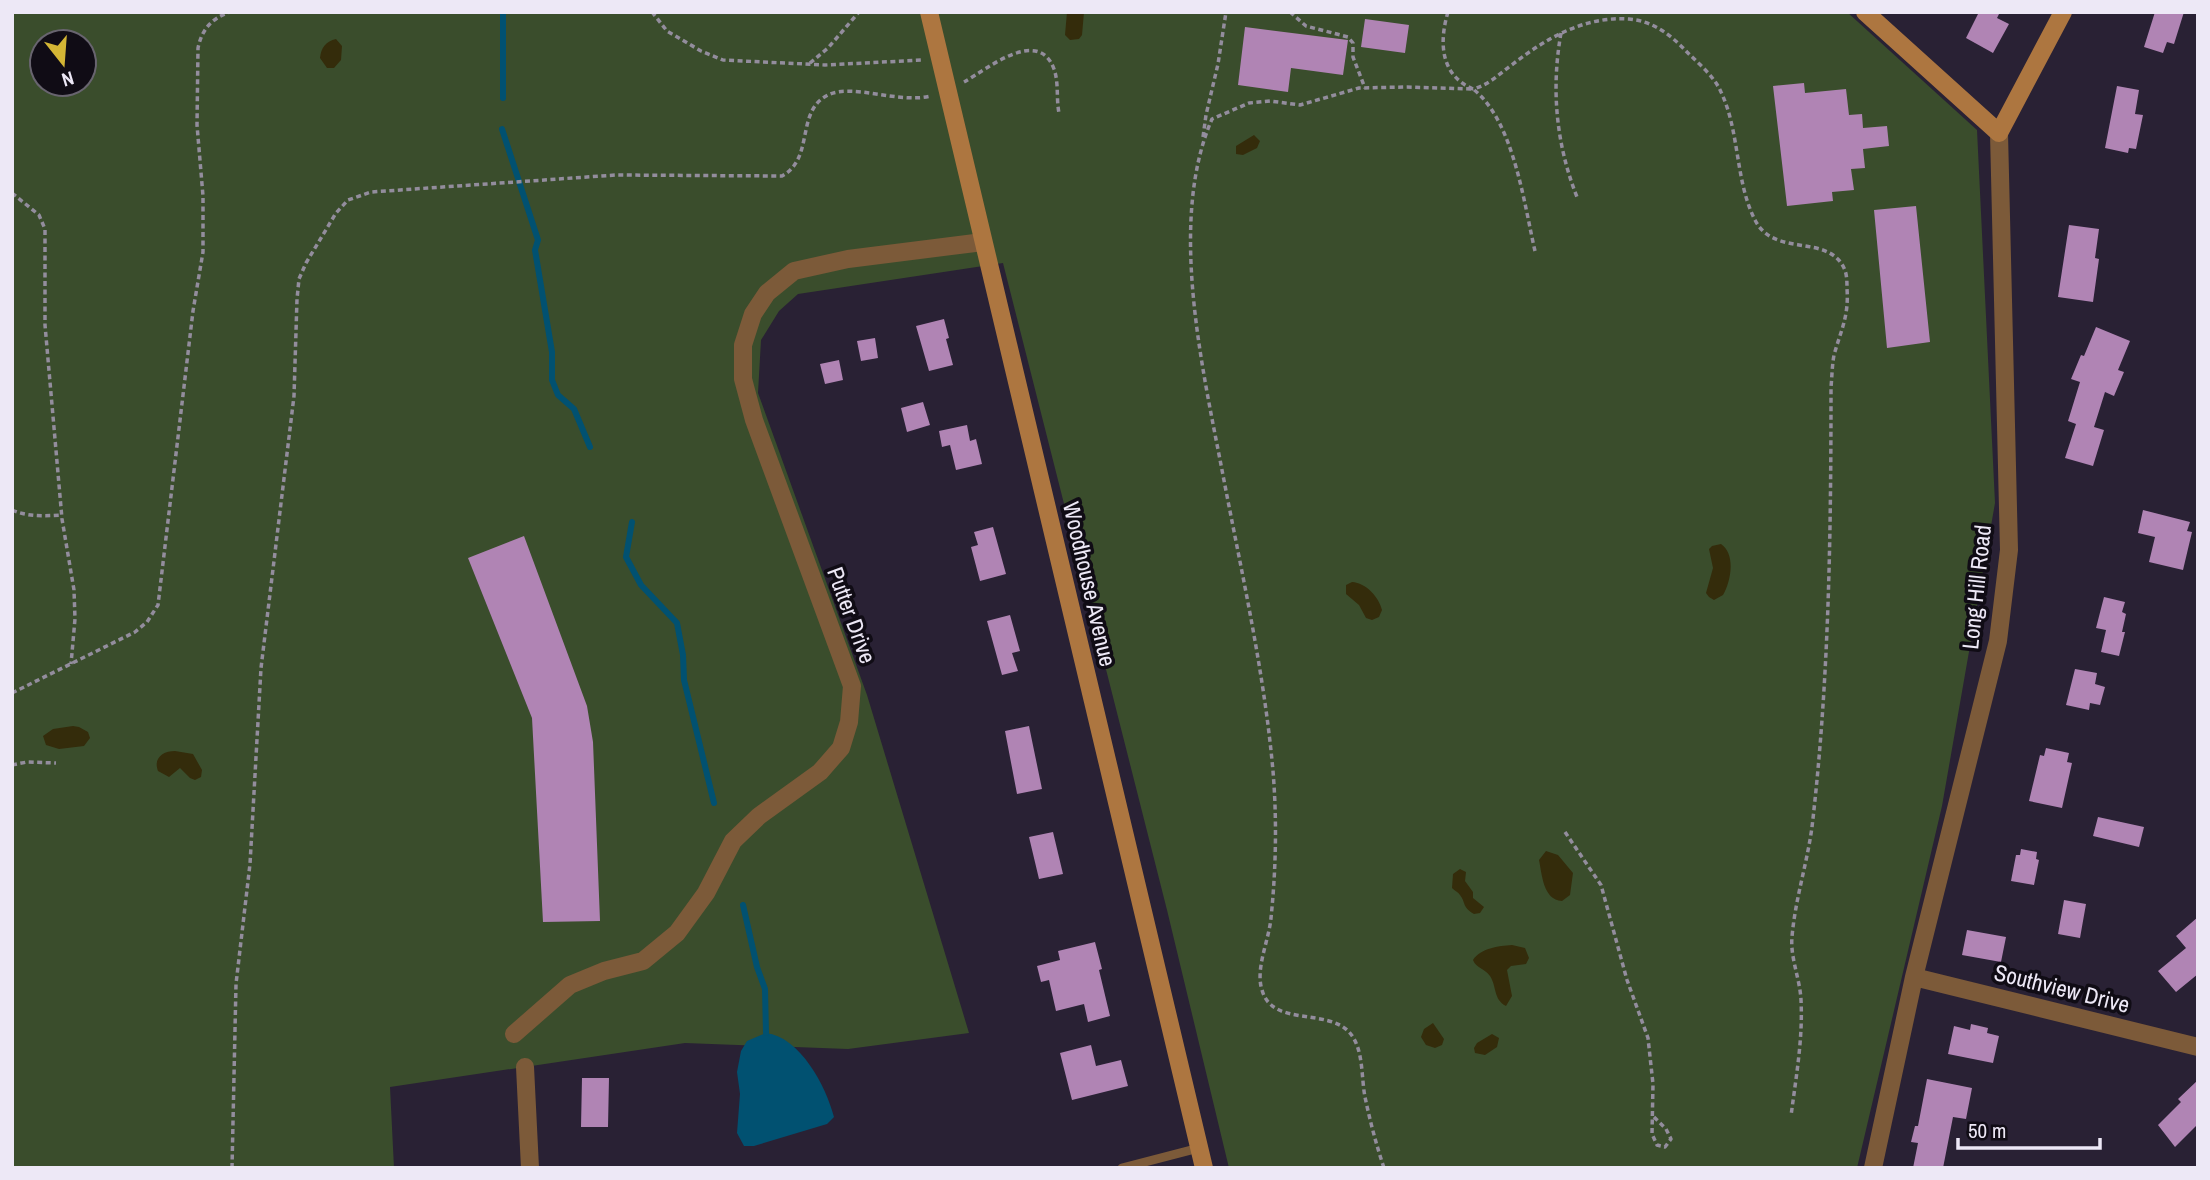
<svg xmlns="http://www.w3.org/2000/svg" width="2210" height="1180" viewBox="0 0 2210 1180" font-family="'Archivo Narrow',sans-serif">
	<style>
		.green { fill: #3a4d2c; fill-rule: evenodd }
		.sand { fill: #342c0b }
		.water { fill: #015171 }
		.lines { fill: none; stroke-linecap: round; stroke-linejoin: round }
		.stream { stroke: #015171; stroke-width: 6 }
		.building { fill: #b084b4 }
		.path { stroke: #938d9d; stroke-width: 3.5; stroke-dasharray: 5 3.5; stroke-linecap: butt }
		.lane { stroke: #7c5a39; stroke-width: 9 }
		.street { stroke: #7c5a39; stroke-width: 18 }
		.secondary { stroke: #ad7640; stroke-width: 18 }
		.labels { text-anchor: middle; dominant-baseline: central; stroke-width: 7; stroke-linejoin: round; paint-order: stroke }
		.street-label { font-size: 23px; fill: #ede8f6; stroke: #100c15 }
	</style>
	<rect width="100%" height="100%" fill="#292134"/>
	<path class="green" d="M12 12H1847L1977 130 1995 503 1942 806 1857 1168H1229L1167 910 1003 263 798 294 779 311 761 340 758 393 867 695 969 1033 848 1049 685 1043 390 1087 394 1168H12ZM42 42H84V84H42Z"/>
	<path class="sand" d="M1067 12H1084L1082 35 1079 39 1070 40 1065 35Z
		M336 39 342 46 341 60 334 68H327L320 58C321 48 326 41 336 39Z
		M1254 135 1260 141 1257 148 1243 155 1236 154V146Z
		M1721 544C1736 554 1731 581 1723 595L1714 600 1709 597 1706 593 1713 568 1709 549 1712 546Z
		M1352 582C1366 583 1379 597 1382 610L1379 617 1372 620 1366 618 1359 605 1346 594V585Z
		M73 726 79 727 88 732 90 738 84 746 59 749 46 745 43 736 53 729Z
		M175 751 193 754 202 770 201 777 195 780 190 778 180 768 169 777 158 771C153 758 163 751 175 751Z
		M1546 851 1558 855 1573 873 1570 895 1562 901C1543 900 1542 874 1539 860Z
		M1460 869 1466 872 1465 881 1473 892V898L1484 907 1480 913 1474 914C1462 907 1466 903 1460 895 1458 892 1455 891 1452 888L1453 874Z
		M1512 945 1525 948 1529 958 1526 964 1511 966 1507 970 1512 996 1506 1006C1493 999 1497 987 1490 976 1484 968 1476 968 1473 960 1481 948 1498 946 1512 945Z
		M1433 1023 1444 1039 1442 1045 1435 1048 1426 1045 1421 1037 1424 1029Z
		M1492 1034 1499 1038 1497 1047 1485 1055 1475 1053 1474 1048 1477 1043Z"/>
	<path class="water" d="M766 1033C800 1037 826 1086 834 1117L827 1124 754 1146H744L737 1133 740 1094 737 1072 741 1051 747 1041Z"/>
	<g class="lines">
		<path class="stream" d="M503 98V12
			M502 129 538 240 535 250 552 352V380L558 395 574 409 590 447
			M632 522 626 557 641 585 677 623 683 655 684 680 714 803
			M743 905 757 967 765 989 766 1033"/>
	</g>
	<path class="building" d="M1979 12H2000L1997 18 2009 24 1993 53 1966 38Z
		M2155 12H2184L2174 44 2167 42 2163 53 2144 47Z
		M1365 19 1409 25 1405 53 1361 47Z
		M1245 27 1348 40 1343 75 1291 68 1288 92 1238 85Z
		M1804 83 1805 93 1846 89 1849 115 1862 114 1863 128 1887 126 1889 146 1863 149 1865 168 1851 169 1854 190 1832 192 1833 201 1787 206 1773 86Z
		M2117 86 2139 90 2135 114 2143 115 2136 149 2129 148 2128 153 2105 148Z
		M1916 206 1930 342 1887 348 1874 210Z
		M2069 225 2099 229 2095 258 2099 259 2093 302 2058 297Z
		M944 319 949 338 946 339 953 365 929 371 916 326Z
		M2096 327 2130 341 2118 370 2124 372 2114 396 2105 392 2094 427 2104 430 2093 466 2065 458 2076 424 2068 421 2080 382 2071 379 2081 355 2084 356Z
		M875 338 878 358 861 361 857 341Z
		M839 360 843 380 825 384 820 364Z
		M923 402 930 425 907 432 901 408Z
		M967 425 970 441 976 439 982 464 956 470 950 445 942 447 939 431Z
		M2143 510 2190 522 2187 531 2192 532 2183 570 2149 562 2155 537 2138 533Z
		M993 527 1006 574 980 581 971 547 978 545 974 532Z
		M524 536 587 706 593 742 600 921 543 922 532 718 468 558Z
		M2104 597 2125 602 2122 612 2126 614 2122 632H2125L2119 656 2101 652 2106 630 2096 628Z
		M1010 615 1020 651 1012 653 1018 671 1002 675 987 621Z
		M2075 669 2097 673 2095 684 2105 687 2100 705 2090 703 2089 710 2066 705Z
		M1029 726 1042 789 1017 794 1005 731Z
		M2046 748 2069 753 2067 762 2072 763 2062 808 2029 801 2040 755 2044 756Z
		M2098 817 2144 827 2139 847 2093 836Z
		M1053 832 1063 874 1039 879 1029 837Z
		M2021 849 2037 852 2036 859 2039 860 2034 885 2011 881 2016 855H2020Z
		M2064 900 2086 904 2080 938 2058 934Z
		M2198 917V974L2176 992 2158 971 2186 948 2176 936Z
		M1967 930 2006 937 2001 962 1962 955Z
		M1095 942 1102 969 1099 970 1110 1016 1088 1022 1084 1004 1056 1011 1049 980 1041 982 1037 966 1060 960 1058 951Z
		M1971 1024 1988 1028 1987 1033 1999 1036 1993 1063 1948 1054 1954 1026 1970 1030Z
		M1091 1045 1096 1066 1121 1060 1128 1086 1072 1100 1060 1053Z
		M582 1078H609L608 1127H581Z
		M1927 1079 1972 1088 1966 1119 1953 1117 1943 1168H1913L1918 1143 1911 1142 1915 1126H1918Z
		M2198 1080V1124L2175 1147 2158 1125 2181 1102 2178 1099Z"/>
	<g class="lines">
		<path class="path" d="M652 12 667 31 701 51 723 60 825 65 923 60
			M1290 12 1306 26 1348 37 1353 43V57L1365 88
			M1448 12C1439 42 1440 75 1473 89 1489 85 1499 74 1513 64 1547 38 1584 16 1629 19 1653 21 1671 35 1687 52 1699 64 1714 76 1721 92 1740 132 1735 181 1755 220 1774 258 1827 233 1844 268 1847 274 1847 282 1847 289 1849 316 1841 330 1834 355 1832 366 1832 377 1831 387 1831 534 1829 682 1812 827 1807 864 1795 900 1792 937 1790 957 1800 979 1801 1000 1803 1039 1796 1077 1791 1116
			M1561 33C1551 89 1556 144 1577 197
			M810 63 828 48 859 12
			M964 82C986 70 1038 26 1054 69 1059 83 1056 98 1059 113
			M1203 137 1206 115 1218 64 1226 12
			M12 193 39 215 45 229V325L62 519 74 590 75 619 71 664
			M12 510C28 517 44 516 61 515
			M12 693 135 632 147 622 158 605 193 311 203 252V196L197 125 198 48C202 29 212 18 230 12
			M12 765 27 762 56 763
			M1565 832 1601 885 1627 980 1648 1038 1653 1084 1652 1134 1657 1145 1665 1147 1671 1139 1666 1129 1652 1115
			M232 1168 236 984 250 864 261 668 294 396 297 299 299 279 306 263 336 213 348 200 371 192 616 175 782 176C815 158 795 111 828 95 852 83 899 104 931 96
			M1384 1168C1376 1144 1370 1121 1365 1097 1361 1077 1364 1048 1349 1032 1327 1008 1272 1027 1262 990 1255 969 1269 940 1271 918 1276 869 1277 820 1273 771 1264 670 1241 570 1222 470 1202 366 1168 220 1212 119L1249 103 1270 101 1300 105 1359 88 1407 87 1473 89C1514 121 1524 204 1535 251"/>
		<path class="lane" d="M1122 1168 1199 1148"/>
		<path class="street" d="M1914 977 2198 1047
			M514 1034 570 985 604 971 643 961 677 933 706 893 733 841 759 816 820 772 841 748 849 722 852 686 754 420 743 379V345L753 314 767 293 794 271 848 259 983 242
			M525 1067 530 1168
			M1873 1168 1914 977 1998 641 2009 550 1999 133"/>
		<path class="secondary" d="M929 12 1204 1168
			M1865 12 1999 133 2063 12"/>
	</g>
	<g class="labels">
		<g class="street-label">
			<text transform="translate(1090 584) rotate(77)">Woodhouse Avenue</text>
			<text transform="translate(1976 587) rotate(-84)">Long Hill Road</text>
			<text transform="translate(852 615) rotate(70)">Putter Drive</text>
			<text transform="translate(2062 988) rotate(14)">Southview Drive</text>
		</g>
	</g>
	<rect width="2210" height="1180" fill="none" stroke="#ede8f6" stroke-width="28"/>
	<g transform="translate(63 63) rotate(163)"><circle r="33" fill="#100c15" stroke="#68646f" stroke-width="2"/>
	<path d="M0-5L12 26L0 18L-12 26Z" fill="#d4b635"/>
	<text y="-10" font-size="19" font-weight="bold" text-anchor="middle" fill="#ede8f6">N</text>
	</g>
	<path d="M1958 1138v10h142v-10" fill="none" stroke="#ede8f6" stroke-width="3.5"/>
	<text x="1968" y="1138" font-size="21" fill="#ede8f6" stroke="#100c15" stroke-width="5" paint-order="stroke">50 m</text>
</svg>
